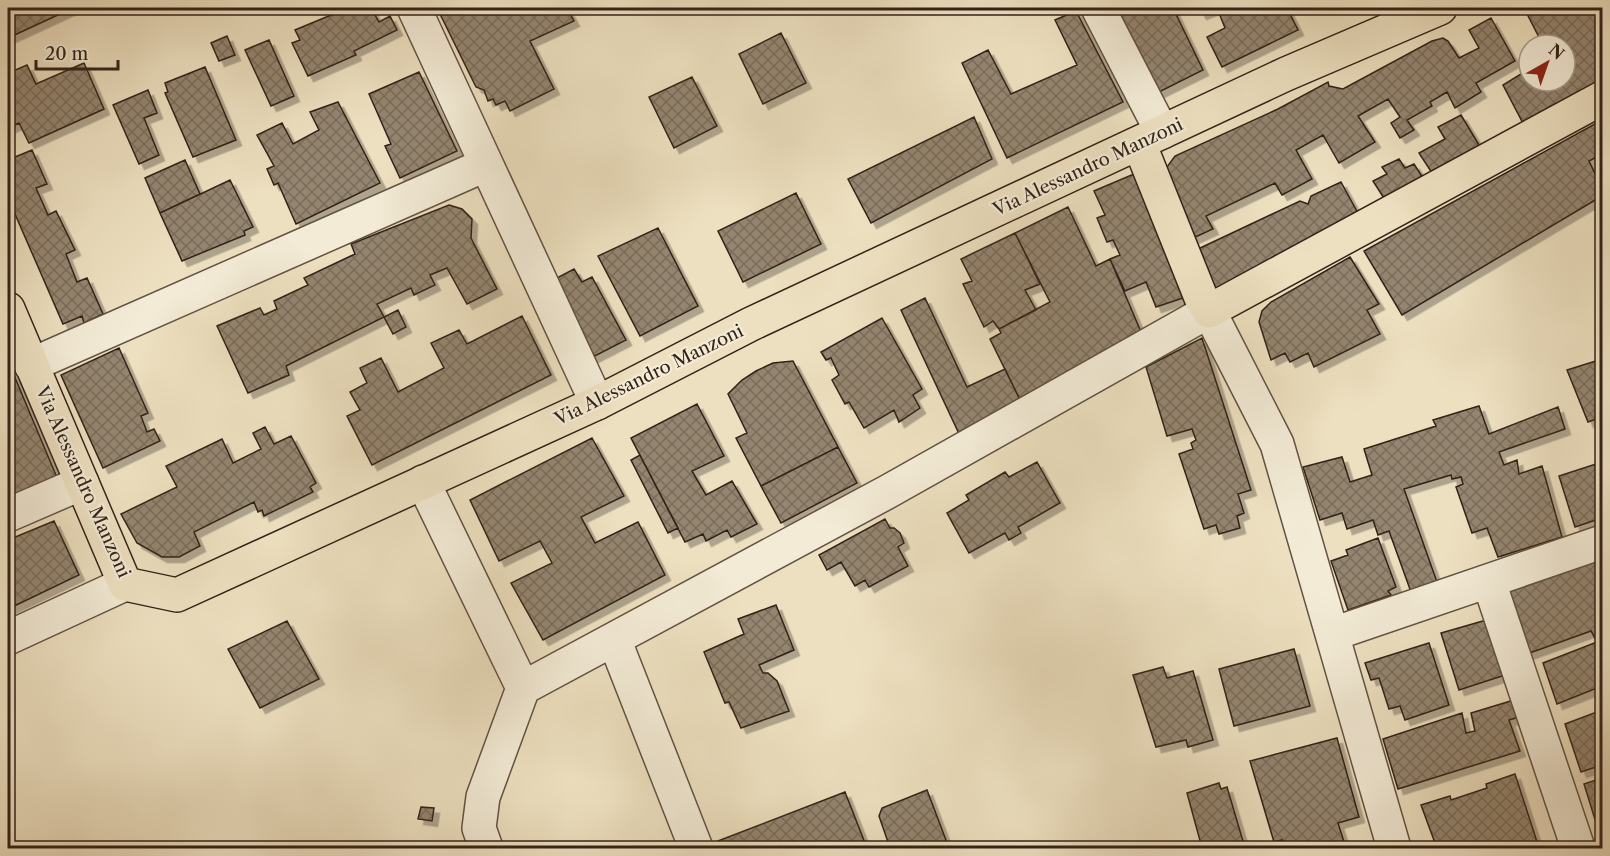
<svg xmlns="http://www.w3.org/2000/svg" width="1610" height="856" viewBox="0 0 1610 856" font-family="'Libre Caslon Text',serif">
	<style>
		.building { fill: url(#building-cross-hatch); stroke: #332218; stroke-width: 1.5; filter: url(#shadow) }
		.lines { fill: none; stroke-linecap: round; stroke-linejoin: round }
		.minor-casing { stroke: #625242; stroke-width: 36 }
		.major-casing { stroke: #332218; stroke-width: 36 }
		.minor { stroke: #f3ebd6; stroke-width: 33 }
		.major { stroke: #ede0c0; stroke-width: 33 }
		.labels { text-anchor: middle; dominant-baseline: central; stroke-width: 4.5; stroke-linejoin: round; paint-order: stroke }
		.street-label { font-size: 18px; fill: #332218; stroke: #f3ebd6 }
	</style>
	<defs>
		<pattern id="building-cross-hatch" width="8" height="8" patternUnits="userSpaceOnUse" patternTransform="scale(1.5)"><rect width="8" height="8" fill="#94856f"/><path d="M0 0l8 8M0 8l8-8" fill="none" stroke="#796c5a"/></pattern>
		<filter id="shadow"><feDropShadow dx="5.5" dy="5.5" stdDeviation="0" flood-color="#0004"/></filter>
	</defs>
	<rect width="100%" height="100%" fill="#ede0c0"/>
	<filter id="stains"><feTurbulence type="fractalNoise" baseFrequency=".00333" numOctaves="4"/><feColorMatrix values="0 0 0 0 .2 0 0 0 0 .09 0 0 0 0 .02 0 0 0 .5 -.17"/></filter>
	<radialGradient id="worn" r=".72"><stop offset=".6" stop-color="#630" stop-opacity="0"/><stop offset="1" stop-color="#630" stop-opacity=".3"/></radialGradient>
	<path class="building" d="M8 8H73L8 38Z
		M348 8H371L379 22 390 16 397 30 354 51 356 55 308 76 292 43 300 40 295 30Z
		M437 8H567L574 21 530 41 554 89 510 111 505 101 496 105 493 99 488 101 484 90 476 87Z
		M1114 8H1173L1203 70 1147 98Z
		M1198 8H1287L1298 30 1222 67 1207 37 1225 28 1217 8 1201 14Z
		M1524 8H1602V86L1526 129 1503 85 1529 69V81H1565V45H1543Z
		M1076 11 1123 102 1007 158 962 63 988 50 1011 94 1077 65 1055 20Z
		M1491 18 1515 61 1476 83 1481 92 1455 108 1447 92 1430 102 1432 106 1407 120 1414 130 1400 138 1391 123 1400 117 1388 99 1358 116 1375 142 1339 163 1323 135 1296 150 1312 179 1282 195 1275 183 1206 216 1213 229 1191 239 1164 171 1175 156 1278 109 1328 82 1329 86 1343 89 1432 41 1443 38 1448 41 1459 58 1479 48 1469 30Z
		M781 33 806 83 763 104 739 54Z
		M227 36 235 55 219 61 211 43Z
		M269 40 294 96 271 106 245 50Z
		M84 63 104 109 29 143 19 123 8 128V64L11 72 27 65 36 84Z
		M205 67 236 140 193 157 165 93 168 92 165 83Z
		M419 72 457 151 400 178 385 146 391 144 369 94Z
		M692 77 717 126 674 148 649 97Z
		M148 90 157 113 144 118 159 155 139 164 113 105Z
		M338 102 380 183 296 224 278 183 274 185 267 169 274 166 257 135 282 123 293 144 319 130 310 112Z
		M1461 115 1482 150 1434 176 1419 153 1445 139 1438 127Z
		M974 117 992 159 871 223 848 179Z
		M1602 120V154L1589 161 1602 188V196L1402 315 1364 251Z
		M32 150 47 184 36 188 48 215 56 211 75 250 66 254 77 282 87 278 103 314 84 323 82 316 63 324 8 198V167L11 166 8 160Z
		M1399 159 1405 168 1414 164 1425 181 1387 203 1373 181 1387 174 1382 167Z
		M185 160 200 194 160 213 145 178Z
		M1141 171 1186 297 1156 307 1146 282 1125 291 1110 259 1120 255 1113 240 1107 242 1097 218 1105 215 1094 191Z
		M230 180 253 227 244 231 245 235 182 261 160 213Z
		M1341 182 1360 217 1211 294 1196 250 1300 201 1308 204 1311 196Z
		M796 193 821 244 743 282 718 231Z
		M449 205 462 209 472 219 471 238 497 289 467 304 447 268 430 275 435 285 414 295 411 288 377 304 384 317 286 366 289 375 248 393 217 326 260 308 264 315 277 309 274 301 308 285 304 278 355 254 351 244Z
		M1068 207 1096 266 1110 259 1141 332 1022 404 990 339 1001 333 999 329 1050 302 1015 233Z
		M658 228 698 306 640 336 598 256Z
		M1015 233 1040 284 1025 290 1036 310 999 329 993 321 984 327 963 284 972 281 961 259Z
		M1350 257 1379 304 1367 310 1380 334 1314 367 1308 353 1290 362 1285 353 1271 360 1259 322 1262 311 1271 302Z
		M574 269 582 282 592 277 626 340 589 359 553 280Z
		M925 298 967 387 1005 369 1022 404 961 438 901 310Z
		M398 310 406 327 393 334 384 317Z
		M522 316 551 375 372 465 347 416 360 410 350 392 367 383 360 368 381 358 398 392 444 368 431 343 459 330 467 344Z
		M882 318 922 389 913 395 920 408 899 422 894 410 864 428 849 402 845 404 832 380 839 375 831 358 826 360 821 352Z
		M1202 338 1251 490 1238 494 1244 513 1237 516 1240 528 1219 534 1216 525 1204 529 1179 454 1193 449 1191 443 1196 440 1192 429 1167 436 1146 367Z
		M119 348 148 413 141 416 147 432 154 429 160 441 103 468 61 375Z
		M1602 359V417L1588 422 1567 370Z
		M8 361 58 480 8 500Z
		M793 361 838 447 761 486 736 438 747 433 728 394 742 380 756 371 773 363Z
		M697 404 724 456 692 471 706 495 732 481 757 524 731 537 727 530 706 541 703 534 685 542 631 438Z
		M1479 406 1489 434 1558 407 1565 429 1499 452 1504 465 1517 460 1519 474 1542 466 1562 537 1498 557 1487 528 1472 533 1456 487 1463 484 1461 477 1452 479 1451 475 1404 489 1437 582 1411 592 1389 531 1378 535 1373 520 1347 529 1342 513 1320 520 1303 467 1342 457 1350 482 1372 475 1364 449 1436 426 1433 420Z
		M265 427 274 444 291 436 316 483 310 487 313 492 264 516 262 510 258 512 254 502 194 532 200 546 179 557H162L137 543 121 514 177 487 166 466 222 439 233 463 261 449 253 433Z
		M592 438 624 496 581 517 595 543 638 522 665 575 543 640 511 583 552 563 540 541 499 561 470 500Z
		M838 447 857 483 781 523 761 486Z
		M640 455 678 528 668 533 631 460Z
		M1037 462 1060 503 1018 527 1021 533 1009 540 1005 533 969 553 947 513 969 500 966 495 1005 472 1009 477Z
		M1602 462V518L1575 527 1559 476Z
		M885 519 890 528H894L900 533 904 543 898 547 908 566 869 587 865 580 855 586 841 562 827 570 819 555Z
		M54 521 79 575 8 609V540Z
		M1378 538 1396 587 1388 591 1391 595 1348 610 1331 561 1348 555 1346 550Z
		M1602 559V640L1597 642 1591 631 1527 654 1508 592Z
		M776 605 794 650 759 665 763 673H768L777 681 789 711 741 728 729 702 725 703 704 652 744 634 738 619Z
		M1490 619 1508 674 1459 690 1441 633Z
		M287 621 319 679 260 708 228 649Z
		M1597 642 1602 656V686L1557 704 1543 663Z
		M1429 643 1449 705 1405 720 1400 706 1389 709 1379 678 1371 680 1365 663Z
		M1294 649 1310 706 1234 726 1219 669Z
		M1163 667 1167 678 1193 671 1213 740 1188 747 1186 740 1156 747 1133 675Z
		M1514 700 1520 717 1509 720 1520 751 1398 789 1383 739 1462 713 1466 733 1475 731 1471 713Z
		M1602 710V765L1581 772 1565 724Z
		M1337 738 1359 817 1338 823 1346 848H1284L1282 840 1274 842 1250 761Z
		M1515 774 1539 848H1441L1439 843H1435L1421 805 1450 796 1451 800 1487 788 1486 784Z
		M1602 778V824L1597 826 1584 784Z
		M1219 783 1221 789 1227 787 1245 848H1202L1187 793Z
		M927 790 949 848H890L879 816 882 808Z
		M845 792 867 848H721L718 841Z
		M421 807 434 808 432 821 418 819Z"/>
	<g class="lines">
		<g class="minor-casing">
			<path id="minor" d="M414 8 597 403
				M1098 8 1162 132
				M31 365 485 165
				M423 482 523 688
				M8 515 82 483
				M1489 582 1578 848
				M1333 634 1602 542
				M8 638 125 584
				M614 639 696 848
				M486 848 479 828 483 797 523 688 889 491 1209 311 1277 444 1394 848"/>
		</g>
		<g class="major-casing">
			<path id="major" d="M1139 143 1202 300 1209 311 1602 98
				M8 309 125 584 177 595 597 403 751 324 1286 74 1440 8"/>
		</g>
		<use href="#minor" class="minor"/>
		<use href="#major" class="major"/>
	</g>
	<g class="labels">
		<g class="street-label">
			<text transform="translate(1088 167) rotate(-25)">Via Alessandro Manzoni</text>
			<text transform="translate(649 375) rotate(-26)">Via Alessandro Manzoni</text>
			<text transform="translate(83 482) rotate(66)">Via Alessandro Manzoni</text>
		</g>
	</g>
	<rect width="1610" height="856" fill="none" stroke="#ede0c0" stroke-width="30"/>
	<rect x="9" y="9" width="1592" height="838" fill="none" stroke="#332218" stroke-width="3"/>
	<rect x="15" y="15" width="1580" height="826" fill="none" stroke="#332218" stroke-width="1.5"/>
	<g transform="translate(1547 63) rotate(40)"><circle r="28" fill="#f3ebd6" stroke="#a69b8a" stroke-width="1.5"/>
	<path d="M0-4.5L10 22L0 15L-10 22Z" fill="#8f2418"/>
	<text y="-9" font-size="16" font-weight="bold" text-anchor="middle" fill="#332218">N</text>
	</g>
	<path d="M36 60v9h82v-9" fill="none" stroke="#332218" stroke-width="3"/>
	<text x="45" y="60" font-size="18" fill="#332218" stroke="#f3ebd6" stroke-width="4.5" paint-order="stroke">20 m</text>
	<rect width="100%" height="100%" filter="url(#stains)"/>
	<rect width="100%" height="100%" fill="url(#worn)"/>
</svg>
